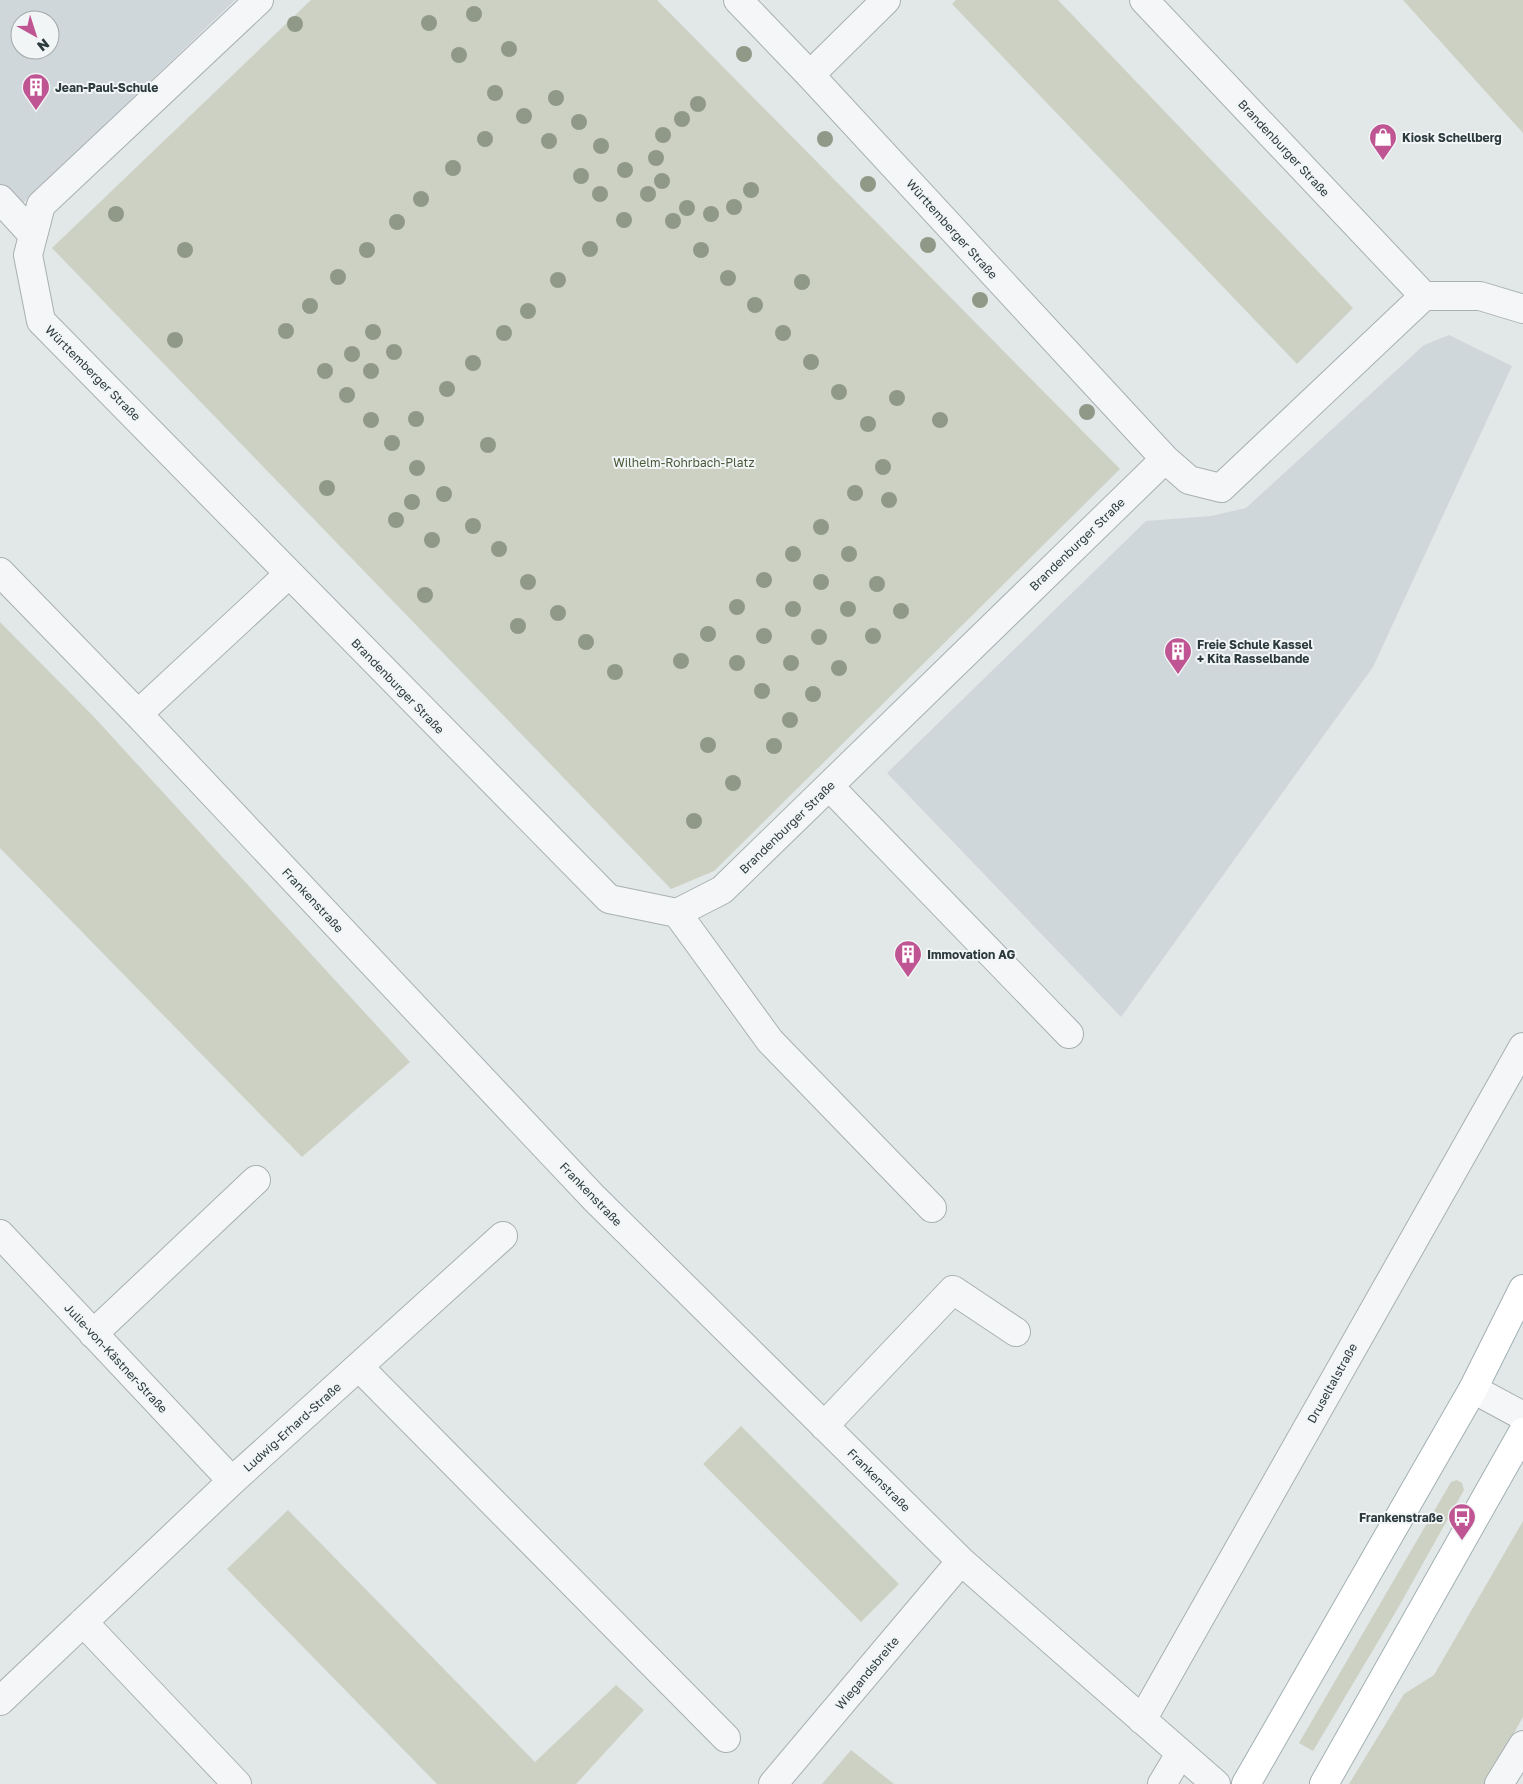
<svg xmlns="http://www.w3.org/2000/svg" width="1523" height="1784" viewBox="0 0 1523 1784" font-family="'Golos Text',sans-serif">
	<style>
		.built { fill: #d0d7da; fill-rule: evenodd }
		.green { fill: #cdd1c4 }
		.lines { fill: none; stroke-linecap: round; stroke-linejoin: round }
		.minor-casing { stroke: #a8b0b2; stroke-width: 30 }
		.major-casing { stroke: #a2b0b3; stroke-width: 30 }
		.minor { stroke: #f4f6f7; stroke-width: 28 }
		.major { stroke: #fff; stroke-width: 28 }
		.tree { fill: #909988 }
		.labels { text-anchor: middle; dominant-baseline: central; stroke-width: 4; stroke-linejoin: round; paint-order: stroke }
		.poi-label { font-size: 12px; font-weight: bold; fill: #2c3a3e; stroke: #f1f5f6; text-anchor: start }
		.street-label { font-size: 12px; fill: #2c3a3e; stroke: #f1f5f6 }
		.park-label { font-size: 12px; fill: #4d593a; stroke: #f1f5f6 }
	</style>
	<rect width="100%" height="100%" fill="#e2e7e8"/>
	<path class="built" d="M0 0H235L21 205 0 186ZM20 20H50V50H20Z
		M1449 335 1512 366 1373 667 1121 1017 887 773 1146 521 1211 516 1246 508 1424 345Z"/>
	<path class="green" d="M311 0H657L1120 469 714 871 671 889 52 248Z
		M956 0H1058L1353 308 1297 364 952 4Z
		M1403 0H1523V133Z
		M0 622 94 717 410 1062 302 1157 0 848Z
		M741 1426 899 1584 861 1622 703 1464Z
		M1457 1480 1462 1483 1464 1490 1398 1608 1313 1751 1299 1743 1451 1482Z
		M288 1510 535 1762 616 1685 644 1710 576 1784H437L227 1569Z
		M1523 1521V1717L1485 1784H1349L1404 1694 1434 1675Z
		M851 1750 894 1784H822Z"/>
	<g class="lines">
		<g class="minor-casing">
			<path id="minor" d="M259 0 41 205 28 255 41 321 609 899 677 913 722 890 1165 459
				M738 0 810 75 1165 459 1189 480 1221 488 1424 296H1480L1523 309
				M1144 0 1424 296
				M810 75 886 0
				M0 199 33 235
				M0 572 138 714 594 1198 961 1561 1216 1784
				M138 714 289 574
				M829 786 1069 1034
				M677 913 770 1041 932 1208
				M0 1234 232 1481
				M93 1334 256 1180
				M359 1367 726 1738
				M1473 1389 1523 1416
				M824 1426 953 1290 1016 1332
				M83 1622 237 1784
				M0 1701 232 1481 503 1236
				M1142 1720 1523 1047
				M773 1784 961 1561
				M1162 1784 1180 1754
				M1499 1784 1523 1745"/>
		</g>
		<g class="major-casing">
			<path id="major" d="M1246 1784 1473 1389 1523 1289
				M1324 1784 1523 1432"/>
		</g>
		<use href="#minor" class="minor"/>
		<use href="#major" class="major"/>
	</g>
	<g class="tree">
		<circle cx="474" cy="14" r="8"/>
		<circle cx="429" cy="23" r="8"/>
		<circle cx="295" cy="24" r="8"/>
		<circle cx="509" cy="49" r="8"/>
		<circle cx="744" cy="54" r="8"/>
		<circle cx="459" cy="55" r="8"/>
		<circle cx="495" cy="93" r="8"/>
		<circle cx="556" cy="98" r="8"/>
		<circle cx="698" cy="104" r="8"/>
		<circle cx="524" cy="116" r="8"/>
		<circle cx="682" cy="119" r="8"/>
		<circle cx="579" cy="122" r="8"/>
		<circle cx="663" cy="135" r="8"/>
		<circle cx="485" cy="139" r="8"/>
		<circle cx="825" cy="139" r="8"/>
		<circle cx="549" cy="141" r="8"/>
		<circle cx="601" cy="146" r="8"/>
		<circle cx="656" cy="158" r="8"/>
		<circle cx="453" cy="168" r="8"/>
		<circle cx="625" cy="170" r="8"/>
		<circle cx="581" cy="176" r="8"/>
		<circle cx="662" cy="181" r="8"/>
		<circle cx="868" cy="184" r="8"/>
		<circle cx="751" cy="190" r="8"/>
		<circle cx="600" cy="194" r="8"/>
		<circle cx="648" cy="194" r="8"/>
		<circle cx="421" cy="199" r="8"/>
		<circle cx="734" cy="207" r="8"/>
		<circle cx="687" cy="208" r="8"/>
		<circle cx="116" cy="214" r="8"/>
		<circle cx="711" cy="214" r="8"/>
		<circle cx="624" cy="220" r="8"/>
		<circle cx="673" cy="221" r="8"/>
		<circle cx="397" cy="222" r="8"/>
		<circle cx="928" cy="245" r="8"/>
		<circle cx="590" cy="249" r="8"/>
		<circle cx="185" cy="250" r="8"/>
		<circle cx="367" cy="250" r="8"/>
		<circle cx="701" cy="250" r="8"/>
		<circle cx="338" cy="277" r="8"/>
		<circle cx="728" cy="278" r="8"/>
		<circle cx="558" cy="280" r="8"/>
		<circle cx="802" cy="282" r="8"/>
		<circle cx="980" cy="300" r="8"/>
		<circle cx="755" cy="305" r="8"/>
		<circle cx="310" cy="306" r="8"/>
		<circle cx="528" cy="311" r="8"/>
		<circle cx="286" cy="331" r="8"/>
		<circle cx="373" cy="332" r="8"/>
		<circle cx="504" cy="333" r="8"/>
		<circle cx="783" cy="333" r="8"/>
		<circle cx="175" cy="340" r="8"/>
		<circle cx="394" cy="352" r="8"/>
		<circle cx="352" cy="354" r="8"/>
		<circle cx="811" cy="362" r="8"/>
		<circle cx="473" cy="363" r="8"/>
		<circle cx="325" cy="371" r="8"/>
		<circle cx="371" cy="371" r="8"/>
		<circle cx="447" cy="389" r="8"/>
		<circle cx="839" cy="392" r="8"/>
		<circle cx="347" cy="395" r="8"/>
		<circle cx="897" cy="398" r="8"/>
		<circle cx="1087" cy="412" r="8"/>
		<circle cx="416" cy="419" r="8"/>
		<circle cx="371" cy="420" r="8"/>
		<circle cx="940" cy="420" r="8"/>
		<circle cx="868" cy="424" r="8"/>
		<circle cx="392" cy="443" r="8"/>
		<circle cx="488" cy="445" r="8"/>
		<circle cx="883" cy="467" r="8"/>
		<circle cx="417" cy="468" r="8"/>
		<circle cx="327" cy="488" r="8"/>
		<circle cx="855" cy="493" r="8"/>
		<circle cx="444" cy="494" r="8"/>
		<circle cx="889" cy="500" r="8"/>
		<circle cx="412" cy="502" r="8"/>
		<circle cx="396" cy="520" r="8"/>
		<circle cx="473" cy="526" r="8"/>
		<circle cx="821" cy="527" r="8"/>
		<circle cx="432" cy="540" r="8"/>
		<circle cx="499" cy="549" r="8"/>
		<circle cx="793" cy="554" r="8"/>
		<circle cx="849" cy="554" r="8"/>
		<circle cx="764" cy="580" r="8"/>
		<circle cx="528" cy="582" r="8"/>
		<circle cx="821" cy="582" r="8"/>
		<circle cx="877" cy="584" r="8"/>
		<circle cx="425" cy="595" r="8"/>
		<circle cx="737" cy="607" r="8"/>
		<circle cx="793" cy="609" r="8"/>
		<circle cx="848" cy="609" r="8"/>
		<circle cx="901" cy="611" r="8"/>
		<circle cx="558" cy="613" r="8"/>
		<circle cx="518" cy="626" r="8"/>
		<circle cx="708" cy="634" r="8"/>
		<circle cx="764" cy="636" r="8"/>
		<circle cx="873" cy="636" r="8"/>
		<circle cx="819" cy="637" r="8"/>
		<circle cx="586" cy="642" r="8"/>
		<circle cx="681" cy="661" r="8"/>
		<circle cx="737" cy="663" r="8"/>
		<circle cx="791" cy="663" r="8"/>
		<circle cx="839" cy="668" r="8"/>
		<circle cx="615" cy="672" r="8"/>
		<circle cx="762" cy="691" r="8"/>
		<circle cx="813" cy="694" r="8"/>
		<circle cx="790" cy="720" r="8"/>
		<circle cx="708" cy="745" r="8"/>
		<circle cx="774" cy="746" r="8"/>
		<circle cx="733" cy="783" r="8"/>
		<circle cx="694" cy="821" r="8"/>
	</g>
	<defs>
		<g id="building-pin" transform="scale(1.4375)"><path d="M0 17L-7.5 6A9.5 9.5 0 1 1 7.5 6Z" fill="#bf5592" stroke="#f1f5f6"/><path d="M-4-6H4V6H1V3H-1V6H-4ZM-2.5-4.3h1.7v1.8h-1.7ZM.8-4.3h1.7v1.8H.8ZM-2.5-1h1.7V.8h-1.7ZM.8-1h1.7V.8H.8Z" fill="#fff"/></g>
		<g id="shop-pin" transform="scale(1.4375)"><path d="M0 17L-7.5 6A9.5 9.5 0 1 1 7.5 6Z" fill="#bf5592" stroke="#f1f5f6"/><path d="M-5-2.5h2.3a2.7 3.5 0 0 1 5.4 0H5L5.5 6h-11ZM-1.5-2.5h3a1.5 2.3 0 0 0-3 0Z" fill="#fff"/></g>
		<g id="bus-pin" transform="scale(1.4375)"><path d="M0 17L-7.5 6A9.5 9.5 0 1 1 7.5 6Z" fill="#bf5592" stroke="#f1f5f6"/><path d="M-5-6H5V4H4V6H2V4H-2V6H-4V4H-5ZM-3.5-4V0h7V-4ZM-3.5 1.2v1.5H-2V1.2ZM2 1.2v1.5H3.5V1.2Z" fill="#fff"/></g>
	</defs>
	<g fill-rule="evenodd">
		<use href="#building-pin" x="36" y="87"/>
		<use href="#shop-pin" x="1383" y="137"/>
		<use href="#building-pin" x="1178" y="651"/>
		<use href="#building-pin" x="908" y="954"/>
		<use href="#bus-pin" x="1462" y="1517"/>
	</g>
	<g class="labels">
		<g class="poi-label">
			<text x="55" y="87">Jean-Paul-Schule</text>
			<text x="1402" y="137">Kiosk Schellberg</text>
			<text x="1197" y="644">Freie Schule Kassel<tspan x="1197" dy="14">+ Kita Rasselbande</tspan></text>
			<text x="927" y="954">Immovation AG</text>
			<text x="1443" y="1517" text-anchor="end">Frankenstraße</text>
		</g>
		<g class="street-label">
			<text transform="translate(1284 148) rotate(47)">Brandenburger Straße</text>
			<text transform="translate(952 229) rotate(48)">Württemberger Straße</text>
			<text transform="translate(93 373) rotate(45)">Württemberger Straße</text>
			<text transform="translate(1077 544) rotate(-44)">Brandenburger Straße</text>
			<text transform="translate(398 686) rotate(46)">Brandenburger Straße</text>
			<text transform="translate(787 827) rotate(-44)">Brandenburger Straße</text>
			<text transform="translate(313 900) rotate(47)">Frankenstraße</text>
			<text transform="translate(591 1194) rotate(46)">Frankenstraße</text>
			<text transform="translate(116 1358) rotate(47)">Julie-von-Kästner-Straße</text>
			<text transform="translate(1332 1383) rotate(-61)">Druseltalstraße</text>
			<text transform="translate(292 1427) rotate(-42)">Ludwig-Erhard-Straße</text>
			<text transform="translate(879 1480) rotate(45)">Frankenstraße</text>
			<text transform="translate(867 1673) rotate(-50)">Wiegandsbreite</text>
		</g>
		<g class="park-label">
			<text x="684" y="462">Wilhelm-Rohrbach-Platz</text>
		</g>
	</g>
	<g transform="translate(35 35) rotate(141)"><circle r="24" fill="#f1f5f6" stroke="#a2aaac"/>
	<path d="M0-4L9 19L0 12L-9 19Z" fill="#bf5592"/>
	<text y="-8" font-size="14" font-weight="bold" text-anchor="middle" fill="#2c3a3e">N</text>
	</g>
</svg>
